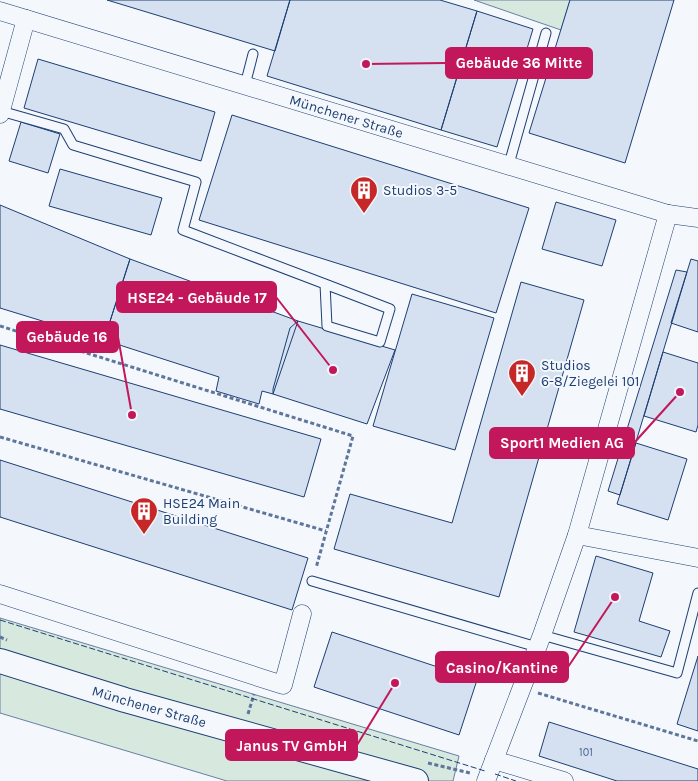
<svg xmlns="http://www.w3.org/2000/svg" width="698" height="781" viewBox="0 0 698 781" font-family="Karla,sans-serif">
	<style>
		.green { fill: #d7e8df; stroke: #687fa3 }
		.building { fill: #d5e0f0; stroke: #1d3f73 }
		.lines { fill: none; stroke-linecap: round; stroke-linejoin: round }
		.lane-casing { stroke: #1d3f73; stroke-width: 11 }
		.street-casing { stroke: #1d3f73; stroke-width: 19 }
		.secondary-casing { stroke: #1d3f73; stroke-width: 26 }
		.path { stroke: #5e769c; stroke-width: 3; stroke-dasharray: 4 2.5; stroke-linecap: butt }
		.lane { stroke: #f4f7fb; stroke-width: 9 }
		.street { stroke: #f4f7fb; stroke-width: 18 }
		.secondary { stroke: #f4f7fb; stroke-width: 24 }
		.fence { stroke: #1d3f73; stroke-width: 1; stroke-dasharray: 6 2.5; stroke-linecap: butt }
		.labels { text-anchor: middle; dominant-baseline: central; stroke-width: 4; stroke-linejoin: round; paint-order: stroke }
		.number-label { font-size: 11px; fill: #4b6792 }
		.street-label { font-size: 14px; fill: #1d3f73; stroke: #f4f7fb }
		.poi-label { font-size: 14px; fill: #1d3f73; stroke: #f4f7fb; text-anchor: start }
		.leader { fill: none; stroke: #c2185b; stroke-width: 2 }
		.callout-dot { fill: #c2185b; stroke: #f4f7fb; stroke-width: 2 }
		.callout { fill: #c2185b; stroke: #c2185b; stroke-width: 2 }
		.callout-label { font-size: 15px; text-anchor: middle; font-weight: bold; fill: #fff }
	</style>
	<rect width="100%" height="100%" fill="#f4f7fb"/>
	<path class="green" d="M474 0H570L561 30Z
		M0 618 459 756 453 781H227L0 713Z"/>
	<path class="building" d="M107 0H290L275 51Z
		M290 0H440L477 11 441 130 267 76Z
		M570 0H674L625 163 529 133Z
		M477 11 533 29 497 147 441 130Z
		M38 59 215 112 201 161 24 108Z
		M232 115 529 208 496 313 199 220Z
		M21 122 60 134 48 173 9 161Z
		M60 169 162 198 151 235 49 206Z
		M556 202 616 220 602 266 542 249Z
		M0 205 130 259 104 340 0 308Z
		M130 259 298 321 273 394 262 391 259 404 216 391 219 377 104 340Z
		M691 259 698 261V332L671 323Z
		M676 270 687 272 620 495 608 491Z
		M521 282 584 300 499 597 334 549 350 494 452 523Z
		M412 294 494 318 455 450 373 426Z
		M298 321 395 350 367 424 273 394V389L290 328Z
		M0 345 321 439 304 497 0 409Z
		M663 352 698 363V425L696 432 644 416Z
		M636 443 687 459 668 520 617 504Z
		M0 460 308 558 292 610 0 517Z
		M596 556 653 573 639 621 670 631 661 657 574 632Z
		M332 632 477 680 459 735 314 687Z
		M698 656V731L677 724Z
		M549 722 698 769V781H617L539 756Z"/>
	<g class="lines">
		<g class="lane-casing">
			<path id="lane" d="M245 85 253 54
				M1 111 64 129 73 145 196 182 183 230 325 284 327 326 380 342 390 309 325 284
				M509 164 546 33
				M312 581 537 647
				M542 635 677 673 698 593"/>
		</g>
		<g class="street-casing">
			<g id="street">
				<path id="s1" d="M0 11 668 214 698 218"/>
				<path d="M0 114 26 19"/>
				<path d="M577 535 698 558"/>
				<path d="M0 594 283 685 302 614"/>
				<path d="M494 760 564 781"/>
				<path d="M486 781 542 635 577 535 668 214"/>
			</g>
		</g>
		<g class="secondary-casing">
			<g id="secondary">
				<path id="s2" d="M0 661 125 700 416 781"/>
			</g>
		</g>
		<path class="path" d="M0 326 353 436 316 568
			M0 437 326 531
			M0 637 7 640
			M538 693 698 741
			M248 714 254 694
			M428 763 470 773"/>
		<use href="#lane" class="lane"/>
		<use href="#street" class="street"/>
		<use href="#secondary" class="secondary"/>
		<path class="fence" d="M0 620 485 771
			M495 774 516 781"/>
	</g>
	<defs>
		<g id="building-pin" transform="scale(1.4375)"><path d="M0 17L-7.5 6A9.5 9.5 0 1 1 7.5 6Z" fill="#c62828" stroke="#f4f7fb"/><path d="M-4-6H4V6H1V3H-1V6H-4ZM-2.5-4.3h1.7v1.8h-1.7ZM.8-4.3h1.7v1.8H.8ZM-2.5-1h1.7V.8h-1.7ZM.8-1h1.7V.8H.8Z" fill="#fff"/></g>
	</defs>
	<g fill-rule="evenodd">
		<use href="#building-pin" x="364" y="190"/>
		<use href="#building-pin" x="522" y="373"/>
		<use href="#building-pin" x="144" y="511"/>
	</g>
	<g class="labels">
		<g class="number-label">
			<text x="586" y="752">101</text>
		</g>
		<g class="street-label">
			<text stroke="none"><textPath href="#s1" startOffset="362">Münchener Straße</textPath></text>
			<text stroke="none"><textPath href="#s2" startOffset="156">Münchener Straße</textPath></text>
		</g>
		<g class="poi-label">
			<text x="383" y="190">Studios 3-5</text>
			<text x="541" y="365">Studios<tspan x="541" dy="16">6-8/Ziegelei 101</tspan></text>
			<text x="163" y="503">HSE24 Main<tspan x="163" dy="16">Building</tspan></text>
		</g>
	</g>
	<path class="leader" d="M366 64L446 63M333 370L276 297M132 415L118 337M680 392L634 443M615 597L568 667M395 683L357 745"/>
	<g class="callout-dot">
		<circle cx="366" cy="64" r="5"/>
		<circle cx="333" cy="370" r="5"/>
		<circle cx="132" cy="415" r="5"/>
		<circle cx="680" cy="392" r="5"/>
		<circle cx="615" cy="597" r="5"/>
		<circle cx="395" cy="683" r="5"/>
	</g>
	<g class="callout">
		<rect x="446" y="48" width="146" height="30" rx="5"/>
		<rect x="117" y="282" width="159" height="30" rx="5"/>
		<rect x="17" y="322" width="101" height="30" rx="5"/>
		<rect x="490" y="428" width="144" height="30" rx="5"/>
		<rect x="436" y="652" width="132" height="30" rx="5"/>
		<rect x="226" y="730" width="131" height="30" rx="5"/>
	</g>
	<g class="callout-label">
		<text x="519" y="68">Gebäude 36 Mitte</text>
		<text x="197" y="303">HSE24 - Gebäude 17</text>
		<text x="67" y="342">Gebäude 16</text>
		<text x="562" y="448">Sport1 Medien AG</text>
		<text x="502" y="673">Casino/Kantine</text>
		<text x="292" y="751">Janus TV GmbH</text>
	</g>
</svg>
